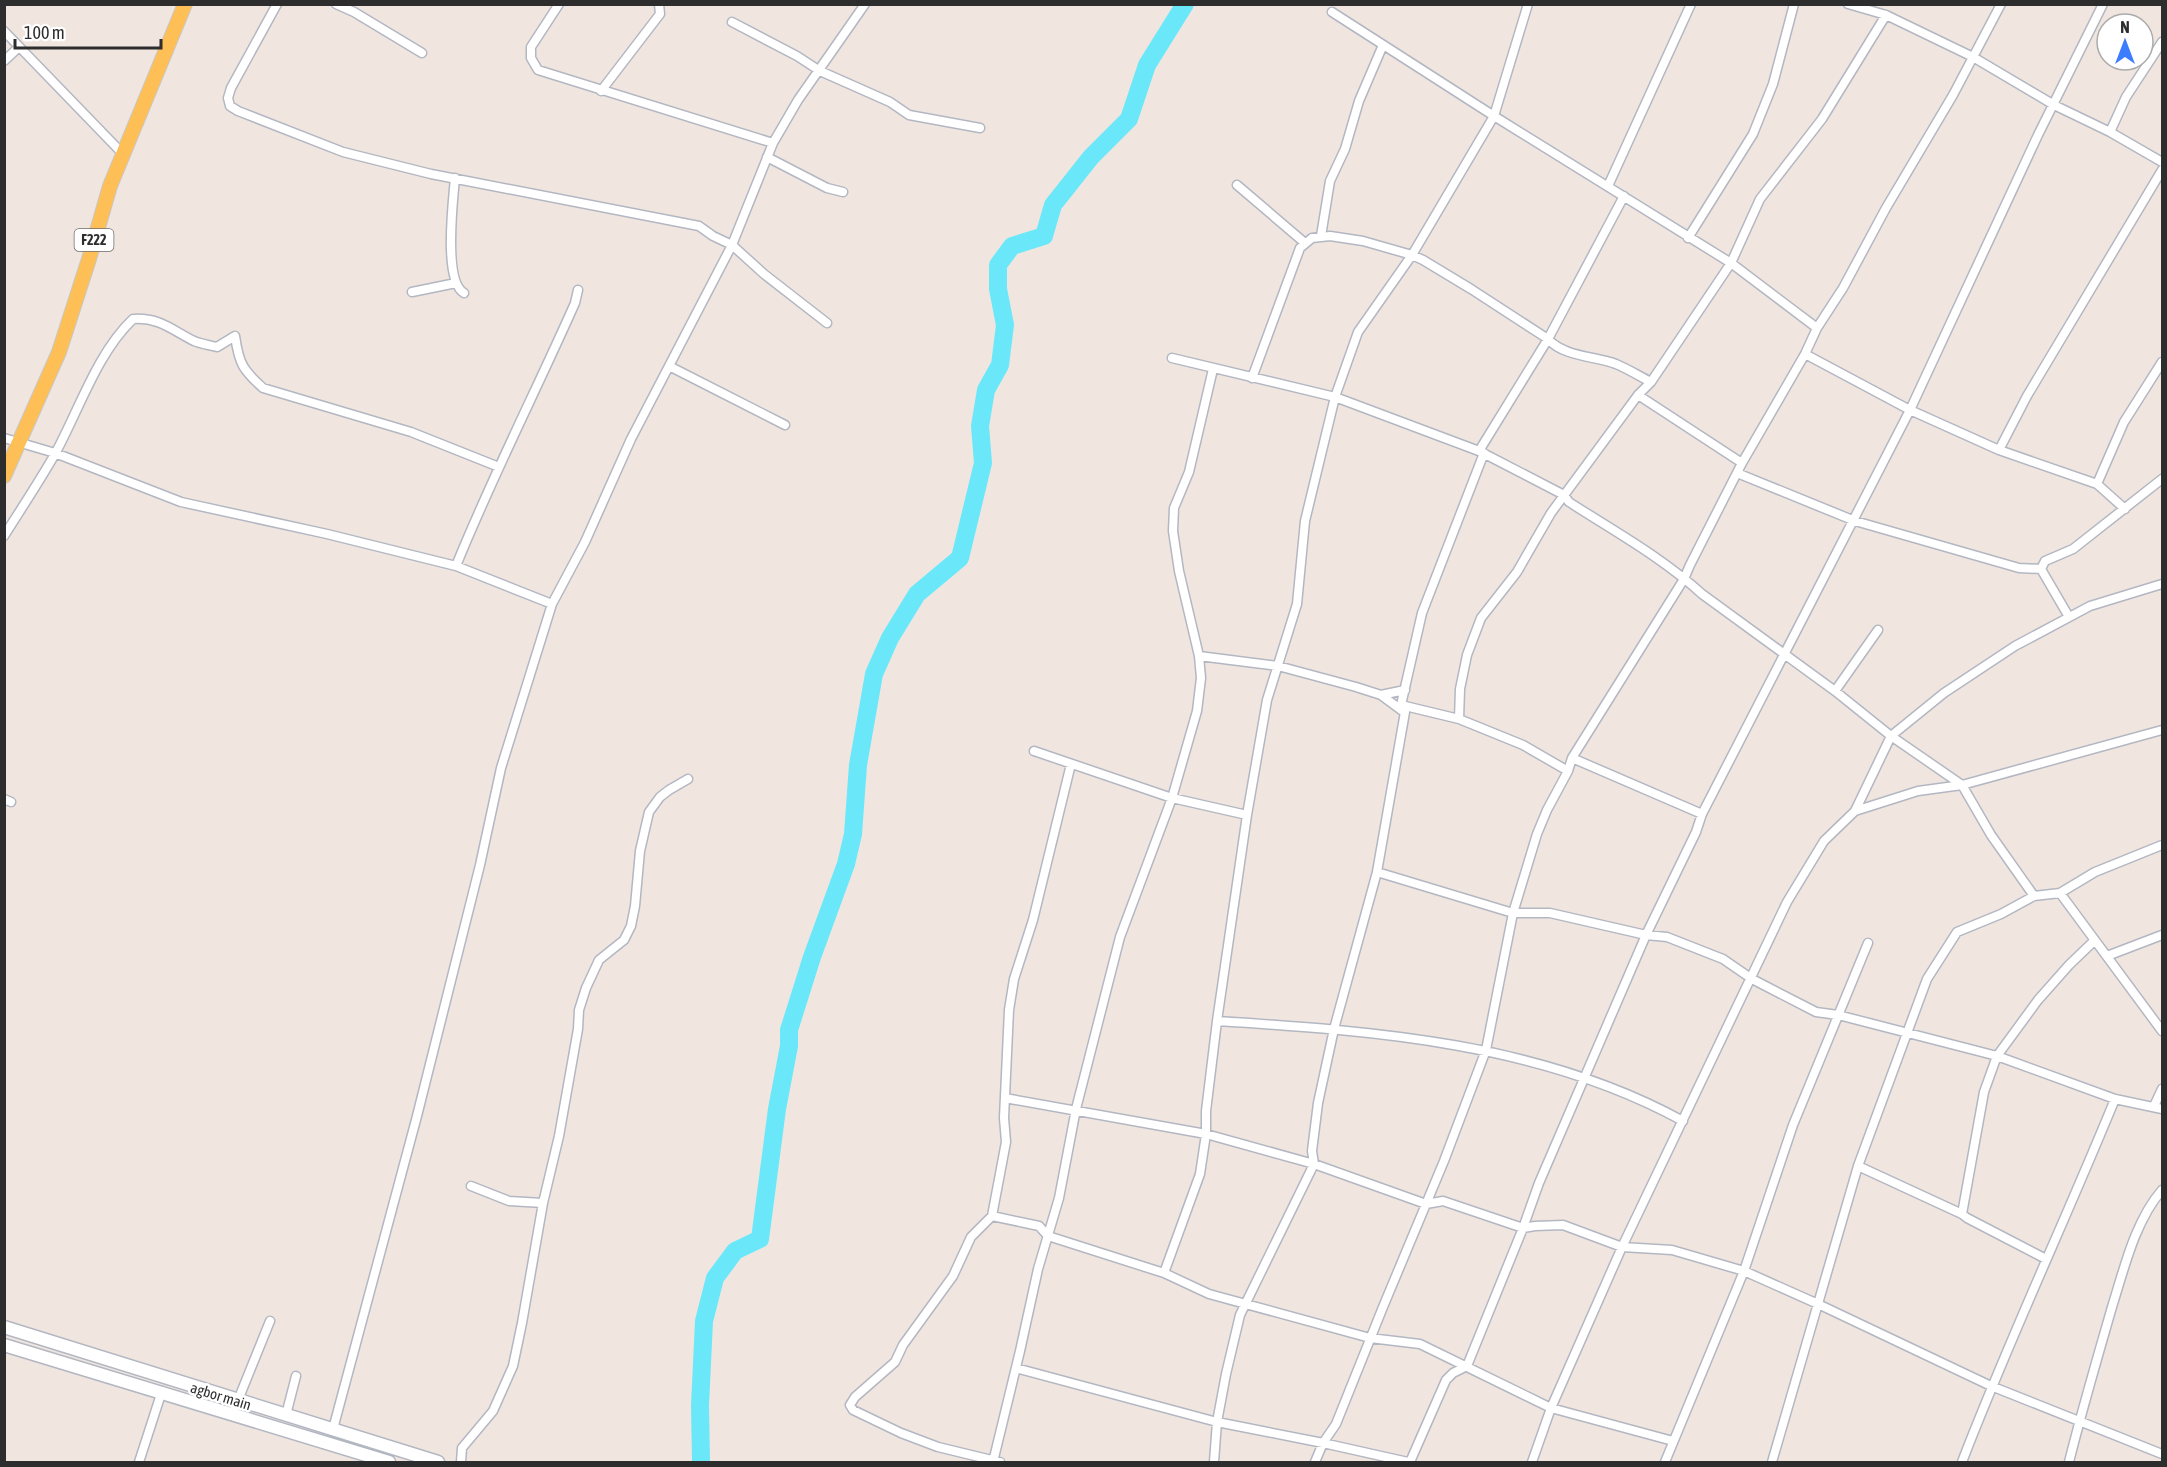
<svg xmlns="http://www.w3.org/2000/svg" width="2167" height="1467" viewBox="0 0 2167 1467" font-family="'Asap Condensed',sans-serif">
	<style>
		.lines { fill: none; stroke-linecap: round; stroke-linejoin: round }
		.river { stroke: #6ae8fa; stroke-width: 18 }
		.street-casing { stroke: #b3b7c2; stroke-width: 11 }
		.secondary-casing { stroke: #b3b7c2; stroke-width: 15 }
		.primary-casing { stroke: #c8c8c8; stroke-width: 16 }
		.street { stroke: #fff; stroke-width: 8 }
		.secondary { stroke: #fff; stroke-width: 12 }
		.primary { stroke: #fdbf56; stroke-width: 14 }
		.labels { text-anchor: middle; dominant-baseline: central; stroke-width: 5; stroke-linejoin: round; paint-order: stroke }
		.shield { fill: #fff; stroke: #6c6c6c; stroke-width: 1.5 }
		.shield-label { font-size: 14px; font-weight: bold; fill: #2d2d2d }
		.street-label { font-size: 15px; fill: #2d2d2d; stroke: #fff }
	</style>
	<rect width="100%" height="100%" fill="#f0e6df"/>
	<g class="lines">
		<path class="river" d="M701 1462 700 1405 704 1321 715 1278 735 1251 760 1239 777 1109 789 1046V1030L812 957 846 864 853 834 858 765 874 674 890 638 917 594 960 558 983 463 980 426 986 390 1000 365 1005 325 998 289V265L1012 246 1044 236 1053 205 1091 157 1129 119 1147 65 1185 4"/>
		<g class="street-casing">
			<path id="street" d="M277 4 231 88 228 98 230 106 238 111 343 152 431 174 699 226 713 236 732 245 764 274 827 323
				M336 4 354 12 422 53
				M559 4 531 47V58L538 70 773 143
				M1848 4 1886 15 1973 57 2054 105 2110 132 2162 162
				M1332 12 1494 116 1731 263 1817 328
				M732 22 797 56 820 71 890 102 909 115 980 128
				M4 31 123 154
				M4 61 19 47
				M601 91 660 14 659 4
				M2110 132 2126 97 2162 42
				M767 157 827 188 843 192
				M455 178C453 201 443 281 464 293
				M1237 185 1305 243
				M1608 186 1691 4
				M1321 236 1330 181 1345 149 1359 101 1383 45
				M1688 238 1753 134 1773 84 1794 4
				M412 292 456 283
				M1805 354 1910 410 1999 450 2097 484 2125 509
				M1172 358 1335 397 1479 451 1564 495 1569 502C1614 531 1663 558 1702 594L1835 691 1891 736 1962 785 1991 835 2034 896
				M669 366 785 425
				M1252 378 1300 248 1312 238 1330 236 1363 241 1412 255 1423 260 1471 289 1548 339C1564 357 1595 356 1616 364 1628 369 1639 376 1651 382
				M1638 395 1742 463
				M4 438 55 453 181 502 327 534 456 566 552 604
				M1999 450 2027 396 2162 170
				M1479 451 1548 339 1624 196
				M1737 473 1855 521 2019 568 2041 569 2045 561 2073 549 2162 479
				M2097 484 2124 422 2162 362
				M4 536C21 509 39 482 55 454 79 410 97 353 133 319 159 317 172 330 194 341 201 344 210 345 217 347L235 336C239 364 243 370 263 388L411 432 499 467
				M456 566C492 477 536 391 575 303L578 290
				M2041 569 2069 617
				M1199 656 1278 666 1356 687 1381 695 1404 712
				M1835 691 1878 630
				M1381 695 1405 690
				M1401 705 1459 719 1523 745 1568 771
				M1459 719 1460 689 1467 655 1481 618 1517 572 1551 513 1638 395 1651 382 1731 263 1760 199 1822 119 1886 15
				M1034 751 1172 798 1247 815
				M1572 758 1702 814
				M4 799 11 802
				M1855 811 1918 791 1962 785 2162 730
				M1377 872 1513 913H1550L1646 935 1667 937 1723 959 1752 979 1816 1012 1838 1015 1997 1056 2115 1099 2162 1109
				M2060 893 2162 1031
				M2107 956 2162 935
				M1217 1021C1376 1031 1541 1043 1683 1121
				M1005 1098 1206 1134 1314 1164 1426 1204 1443 1201 1523 1228 1535 1226 1563 1225 1622 1247 1672 1250 1744 1271 1818 1304 1991 1386 2162 1454
				M2154 1106 2162 1089
				M1858 1166 1962 1214 1967 1218 2046 1259
				M471 1186 509 1201 543 1203
				M1962 1214 1984 1092 1997 1056 2038 1000 2069 965 2094 941
				M992 1216 1039 1226 1048 1236 1164 1273 1209 1294 1370 1338 1420 1344 1551 1408 1673 1441
				M1164 1273 1200 1174 1206 1134V1111L1217 1021 1247 815 1267 700 1297 604 1305 521 1335 397 1358 332 1412 255 1494 116 1528 4
				M1016 1368 1217 1422 1323 1443 1408 1462
				M232 1415 270 1321
				M286 1415 296 1376
				M333 1429 417 1116 480 865 501 768 552 604 585 542 631 439 732 245 773 143 798 100 865 4
				M139 1462 162 1391
				M461 1462 462 1448 493 1411 513 1366 522 1323 543 1203 559 1136 578 1029 579 1010 586 988 599 960 624 940 631 926 635 906 640 851 649 812 660 797 669 790 688 779
				M993 1462 1020 1351 1038 1269 1059 1198 1076 1109 1120 937 1172 798 1197 711 1201 678 1199 656 1179 571 1173 531 1174 508 1189 472 1213 369
				M1000 1462 938 1447 901 1433 853 1410 850 1405 855 1397 895 1362 903 1345 953 1276 971 1237 992 1216 1006 1142 1004 1118 1009 1010 1014 979 1033 920 1071 764
				M1214 1462 1217 1422 1226 1374 1240 1315 1314 1164 1312 1151 1318 1103 1334 1029 1377 872 1405 712 1401 705 1422 613 1484 453
				M1315 1462 1323 1443 1336 1424 1383 1307 1444 1161 1486 1050 1513 913 1537 834 1547 810 1568 771 1572 758 1684 579 1690 565 1742 463 1805 354 1817 328 1843 288 1886 208 1953 95 2001 4
				M1410 1462 1446 1380 1453 1373 1467 1366 1523 1228 1539 1183 1646 935 1696 832 1702 814 1910 410 2038 135 2103 4
				M1532 1462 1551 1408 1622 1247 1787 902 1824 841 1855 811 1891 736 1944 693 2015 646 2090 606 2162 584
				M1665 1462 1744 1271 1793 1125 1868 943
				M1772 1462 1858 1166 1927 979 1957 932 2001 914 2034 896 2060 893 2095 872 2162 845
				M1962 1462C2009 1340 2065 1221 2115 1099
				M2069 1462C2082 1410 2097 1359 2112 1307 2124 1269 2135 1221 2162 1190"/>
		</g>
		<g class="secondary-casing">
			<path id="secondary" d="M4 1327 438 1462
				M4 1345 389 1462"/>
		</g>
		<g class="primary-casing">
			<path id="primary" d="M4 476 59 352 89 259 110 186 185 4"/>
		</g>
		<use href="#street" class="street"/>
		<use href="#secondary" class="secondary"/>
		<use href="#primary" class="primary"/>
	</g>
	<g class="labels">
		<rect class="shield" x="74.5" y="229" width="39" height="22" rx="4.5"/>
		<g class="shield-label">
			<text x="94" y="240">F222</text>
		</g>
		<g class="street-label">
			<text transform="translate(221 1396) rotate(17)">agbor main</text>
		</g>
	</g>
	<rect width="2167" height="1467" fill="none" stroke="#2d2d2d" stroke-width="12"/>
	<g transform="translate(2125 42)"><circle r="28" fill="#ffffff" stroke="#ababab" stroke-width="1.5"/>
	<path d="M0-4.5L10 22L0 15L-10 22Z" fill="#3c7cff"/>
	<text y="-9" font-size="16" font-weight="bold" text-anchor="middle" fill="#2d2d2d">N</text>
	</g>
	<path d="M15 39v9h146v-9" fill="none" stroke="#2d2d2d" stroke-width="3"/>
	<text x="24" y="39" font-size="18" fill="#2d2d2d" stroke="#ffffff" stroke-width="4.5" paint-order="stroke">100 m</text>
</svg>
